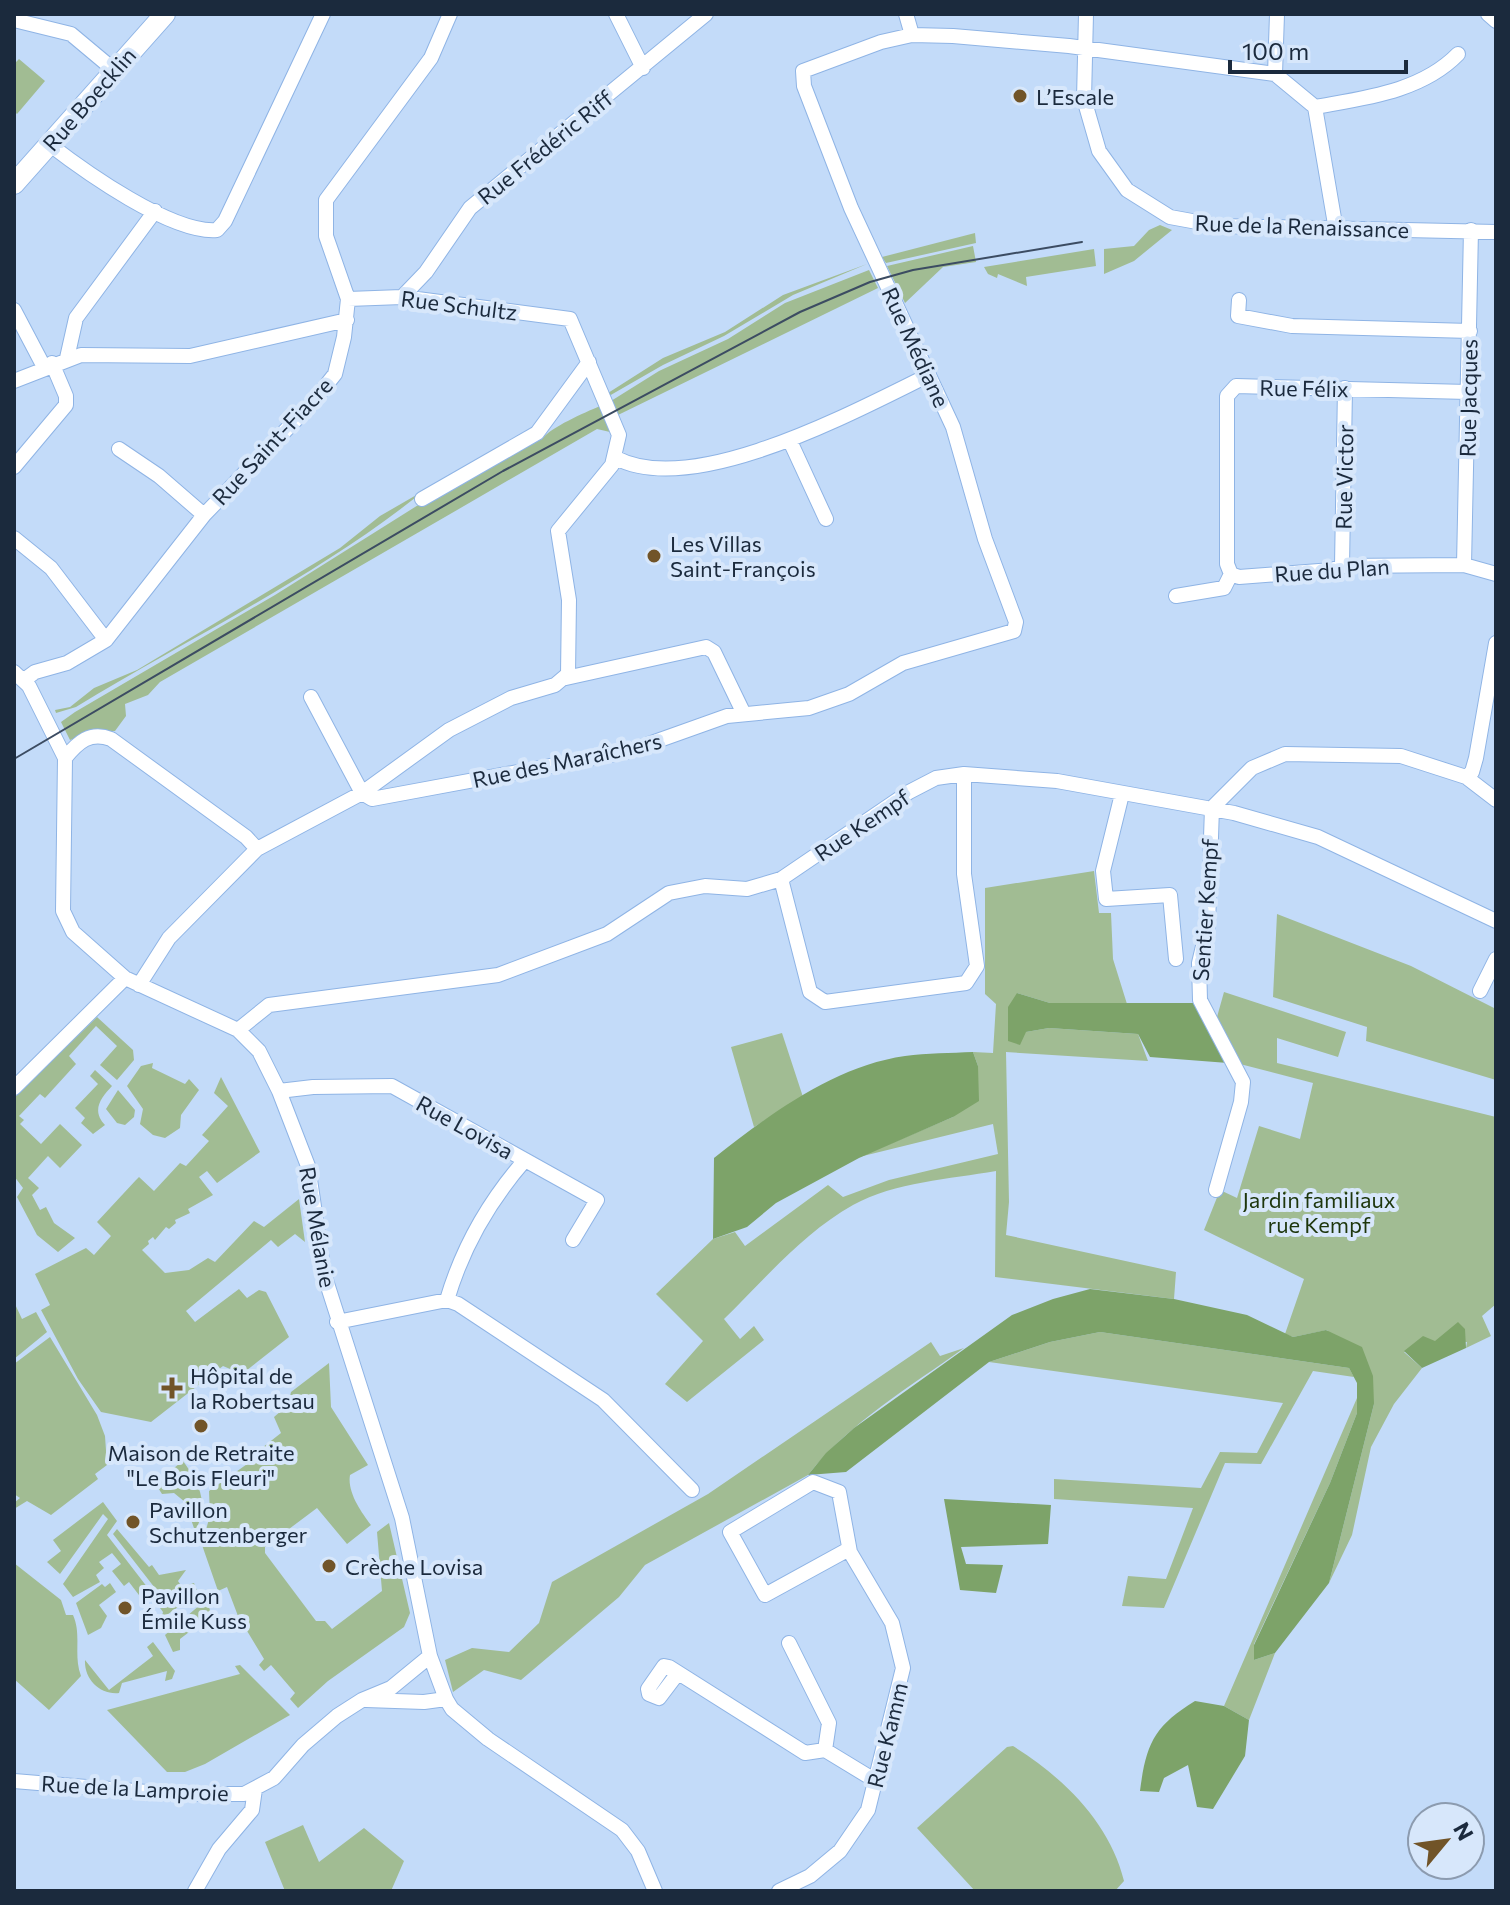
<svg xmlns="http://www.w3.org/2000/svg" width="1510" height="1905" viewBox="0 0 1510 1905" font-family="Commissioner,sans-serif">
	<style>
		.green { fill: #a1bc93 }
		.forest { fill: #7da369 }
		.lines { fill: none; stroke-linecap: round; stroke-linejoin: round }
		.street-casing { stroke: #8fb4e5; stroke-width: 16 }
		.secondary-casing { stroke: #8fb4e5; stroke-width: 22 }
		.street { stroke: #fff; stroke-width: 14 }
		.secondary { stroke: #fff; stroke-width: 20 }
		.tram { stroke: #3c4c62; stroke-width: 2 }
		.poi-dot { fill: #715428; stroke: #d7e7fb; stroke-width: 3 }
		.labels { text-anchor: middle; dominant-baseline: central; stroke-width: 8; stroke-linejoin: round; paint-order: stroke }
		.poi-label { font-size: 22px; fill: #1b2a3d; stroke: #d7e7fb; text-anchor: start }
		.street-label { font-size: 22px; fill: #1b2a3d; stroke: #d7e7fb }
		.park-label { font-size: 22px; fill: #1d360c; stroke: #d7e7fb }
	</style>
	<rect width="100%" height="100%" fill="#c3dbf9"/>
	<path class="green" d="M19 59 45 81 17 114 14 111V64Z
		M1160 225 1172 230 1134 261 1104 274V249L1134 246 1149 230Z
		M975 233 976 243 886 263 882 257Z
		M973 246 976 262 943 267 905 303 887 266Z
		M1094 249 1096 266 1026 277 1027 286 998 274 997 278 988 274 984 267Z
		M867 264 793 295 724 336 663 365 609 396 608 393 663 358 725 332 783 295Z
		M869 270 878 288 618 415 611 401 659 371 728 339 785 303Z
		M600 406 610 432 597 429 160 682 148 695 125 704 126 716 115 731H95L70 740 61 722 75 712 275 595 423 502 542 439C551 427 584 413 600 406Z
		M425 490C320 575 191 637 76 707L56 713 55 710 70 707 94 688 137 670 340 548 380 516Z
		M1094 871 1099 913H1111L1113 959 1127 1004 1050 1003 1017 993 1026 1032 1049 1028 1138 1034 1148 1061 1006 1052 1009 1202 1006 1235 1176 1272 1174 1299 995 1277 996 1171C950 1179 895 1182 853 1205 803 1233 764 1280 724 1319L740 1339 754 1326 764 1340 687 1402 665 1384 703 1341 656 1294 713 1239 735 1232 745 1246 828 1185 843 1197 889 1180 998 1154 993 1124 859 1157 953 1117 978 1066 973 1052 993 1053 996 1004 985 994V888Z
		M1277 914 1411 966 1496 1009V1080L1366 1041 1367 1027 1273 997Z
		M1224 992 1346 1032 1338 1057 1277 1038V1063L1496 1117V1304L1482 1316 1491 1336 1466 1348 1467 1342 1435 1341 1404 1352 1422 1368 1394 1404 1371 1447 1352 1535 1329 1583 1374 1404 1327 1330 1293 1337 1285 1334 1304 1279 1204 1230 1220 1190 1237 1198 1259 1126 1300 1139 1313 1083 1240 1064 1217 1017Z
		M97 1017 133 1050 134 1060 117 1080 100 1065 117 1046 96 1026 69 1056 76 1064 45 1098 40 1094 19 1116 24 1120 20 1124 41 1144 60 1124 82 1145 60 1168 48 1156 28 1178 39 1188 32 1195 40 1210 46 1207 54 1223 75 1238 58 1252 37 1235 17 1197 23 1188 14 1176V1098Z
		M782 1033 803 1097 754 1127 731 1047Z
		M153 1063 152 1068 185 1084 189 1079 199 1090 181 1115 180 1128 165 1138 153 1135 140 1124 143 1109 127 1086 141 1066Z
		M95 1070 112 1086C101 1098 91 1110 105 1125L93 1134 81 1123 85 1118 75 1108 98 1084 90 1076Z
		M221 1077 260 1152 217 1183 207 1171 199 1177 213 1195 188 1209 190 1213 175 1220 176 1223 169 1229 166 1227 155 1240 153 1237 148 1241 149 1244 142 1250 165 1273 189 1270 208 1258 215 1262 254 1221 264 1227 299 1199 305 1242 295 1234 278 1247 271 1240 186 1311 195 1322 239 1289 247 1298 259 1290 266 1292 289 1337 242 1374 223 1366 151 1422 101 1412 78 1379 41 1310 50 1305 35 1274 86 1248 94 1255 111 1236 97 1222 136 1180 139 1177 154 1191 180 1163 186 1166 209 1141 202 1135 228 1106 214 1093Z
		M118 1090 135 1110 134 1117 125 1125 117 1123 106 1109Z
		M14 1302 22 1319 36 1312 47 1332 14 1359Z
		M1100 1332 1349 1368 1354 1377 1313 1371 1261 1464 1225 1463 1164 1608 1122 1606 1128 1576 1166 1579 1193 1508 1054 1499V1479L1201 1488 1220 1452 1257 1453 1283 1403 989 1362 1050 1342Z
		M50 1337 97 1415 105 1436 107 1465 95 1474 98 1479 51 1515 27 1501 14 1509V1503L20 1498 14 1494V1364Z
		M931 1342 940 1356 964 1348C910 1387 850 1422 808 1475L645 1565 619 1597 521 1680 484 1670 453 1692 445 1660 472 1648 509 1652 539 1623 552 1582 708 1494Z
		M329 1363 331 1407 368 1465 350 1475C347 1492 361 1512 371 1525L347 1544 317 1508 265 1547V1553L316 1621H325L332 1629 382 1591 377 1532 389 1523 410 1613 404 1627 328 1681 298 1708 290 1699 295 1693 271 1665 264 1671 259 1665 264 1659 238 1616 227 1587 218 1591 202 1545 210 1515 209 1491 250 1462 248 1459 281 1433 274 1417 288 1405 291 1392Z
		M1357 1398V1413L1330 1483 1254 1644V1660L1275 1653 1249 1720 1224 1706Z
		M177 1453C196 1478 212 1501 195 1531L185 1502 174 1493 162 1494 155 1483 179 1464 173 1456Z
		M103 1502 117 1521 107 1535 151 1592 142 1599 129 1582 124 1586 112 1571 121 1564 112 1553 99 1562 104 1568 96 1575 100 1582 73 1597 63 1584 108 1519 103 1514 60 1574 47 1562 61 1551 53 1540Z
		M117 1529 149 1567 152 1565 159 1575 186 1570 178 1581 182 1587 194 1583 198 1593 161 1619 163 1612 152 1597 158 1592 113 1534Z
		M14 1563 61 1600 66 1615H73C82 1635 73 1655 81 1676L49 1710 14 1679Z
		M110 1583 116 1592 99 1605 107 1616 101 1628 88 1635 76 1603 102 1584 105 1587Z
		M201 1604 209 1607 214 1624 210 1616 180 1639V1650L173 1652 165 1635Z
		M153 1642 175 1671 172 1679 165 1681 167 1671 122 1683 119 1693C100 1695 84 1679 85 1660L109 1690 153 1656 147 1647Z
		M240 1665 290 1715 205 1764 185 1772H167L107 1710 240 1674 235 1666Z
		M1013 1746C1063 1777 1110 1823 1124 1881L1115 1891H975L917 1828 1007 1747Z
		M303 1825 319 1862 364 1828 404 1861 391 1891H285L265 1842Z"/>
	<path class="forest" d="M1017 993 1050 1003H1196L1228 1063 1150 1057 1138 1034 1049 1028 1026 1032 1020 1045 1008 1041V1007Z
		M973 1052 978 1066 979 1101 953 1117 859 1158 776 1203 747 1227 713 1239 714 1158C769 1115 834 1066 905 1056 927 1053 951 1053 973 1052Z
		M1090 1289 1174 1299 1247 1315 1293 1337 1326 1330 1362 1347 1373 1376 1374 1404 1329 1583 1275 1653 1254 1660V1645L1330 1483 1357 1413V1383L1349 1368 1100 1332 1050 1342 989 1362 846 1472 808 1475 826 1453 854 1428 1012 1315 1053 1299Z
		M1458 1322 1465 1329 1466 1348 1422 1368 1404 1351 1423 1336 1435 1341Z
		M944 1499 1051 1505 1048 1544 961 1547 966 1564 1003 1565 996 1593 960 1590Z
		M1195 1701 1224 1706 1249 1720 1245 1756 1213 1809 1197 1807 1188 1765 1164 1778 1159 1792 1140 1791C1146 1744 1154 1726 1195 1701Z"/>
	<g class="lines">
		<g class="street-casing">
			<path id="street" d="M616 14 643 68
				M906 14 912 35
				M1086 14 1084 99 1099 151 1127 190 1170 217 1219 226 1496 232
				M1488 14 1496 21
				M14 20 71 34 114 70
				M1275 74 1277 14
				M1315 107 1336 230
				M49 144C84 171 172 234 217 230L225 221 323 14
				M402 297 426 272 470 208 706 14
				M1239 300 1238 316 1292 326 1470 331
				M14 310 44 367
				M67 358 76 318 155 211
				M14 381 81 355 190 356 347 320
				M790 441 826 519
				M119 449 159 476 204 515
				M616 458C694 499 857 410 929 375
				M14 467 66 405V396L52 363
				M422 499 537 433 589 362
				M14 538 51 568 106 640
				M1464 565 1471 230
				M1342 566 1345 388
				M1231 574 1227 564V396L1236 386 1468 392
				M1176 596 1224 588 1231 574 1239 577 1332 570 1342 566 1464 565 1496 574
				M14 672 29 686 65 758 63 911 73 932 125 978 238 1030 259 1051 279 1091 308 1166 324 1274 402 1518 430 1656 446 1699 452 1709 488 1739 622 1830 638 1851 655 1891
				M566 678 706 647 714 652 744 714
				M24 680 35 672 67 663 106 640 204 515 313 402 335 374 344 337 348 299 326 236V200L431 58 450 14
				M311 697 362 793 372 799 626 752 727 716 809 708 849 694 903 663 1014 631 1016 622 985 539 953 427 851 208 804 86 803 71 881 42 912 35 953 36 1069 46 1275 74 1315 107C1364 98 1421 92 1458 54
				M65 758C78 742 90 731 111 739L246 837 257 849
				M1466 777 1496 800
				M1122 794 1103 871 1106 899 1170 895 1176 959
				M1212 808 1252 768 1285 754 1401 756 1466 777 1472 772 1476 758 1496 643
				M1212 808 1208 925 1199 963 1200 1000 1243 1082 1241 1102 1216 1190
				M781 879 810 992 825 1002 966 983 977 966 964 874V774
				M139 985 169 938 257 849 362 793 449 730 511 698 555 685 568 674 569 600 558 531 612 465 619 435 570 319 402 297 348 299
				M1480 991 1496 959
				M238 1030 269 1005 498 975 607 934 669 893 705 886 747 889 781 879 909 792 936 778 964 774 1057 781 1234 813 1318 837 1496 921
				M14 1088 125 978
				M279 1091 313 1087 392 1086 597 1200 573 1240
				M447 1300C462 1249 490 1200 525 1160
				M337 1322 447 1300 458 1304 603 1400 692 1490
				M789 1643 829 1723 825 1750
				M678 1673 659 1698 649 1694 648 1689 664 1666 669 1667 805 1753 825 1750 876 1781
				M366 1700 424 1702 446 1699
				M14 1781 171 1794H244L274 1778 303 1745 337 1716 362 1700 391 1688 430 1656
				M195 1891 219 1849 252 1810 255 1789
				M779 1891 810 1876 840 1851 868 1810 903 1668 892 1623 850 1552 839 1492 813 1482 730 1532 765 1595 849 1549"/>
		</g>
		<g class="secondary-casing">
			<path id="secondary" d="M14 184 165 14"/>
		</g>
		<use href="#street" class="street"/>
		<use href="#secondary" class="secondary"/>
		<path class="tram" d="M14 759 503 471 800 312 870 282 913 270 1082 242"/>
	</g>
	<g class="poi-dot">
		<circle cx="1020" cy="96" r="8"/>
		<circle cx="654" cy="556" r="8"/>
		<path d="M168 1376h8v8h8v8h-8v8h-8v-8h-8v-8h8z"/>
		<circle cx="201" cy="1426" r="8"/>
		<circle cx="133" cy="1522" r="8"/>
		<circle cx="329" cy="1566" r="8"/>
		<circle cx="125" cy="1608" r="8"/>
	</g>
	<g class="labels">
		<g class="poi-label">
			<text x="1036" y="96">L’Escale</text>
			<text x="670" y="543">Les Villas<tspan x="670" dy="25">Saint-François</tspan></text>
			<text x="190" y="1375">Hôpital de<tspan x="190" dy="25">la Robertsau</tspan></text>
			<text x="201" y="1452" text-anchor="middle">Maison de Retraite<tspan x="201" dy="25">"Le Bois Fleuri"</tspan></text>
			<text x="149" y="1509">Pavillon<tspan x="149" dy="25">Schutzenberger</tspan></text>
			<text x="345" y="1566">Crèche Lovisa</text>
			<text x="141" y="1595">Pavillon<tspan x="141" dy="25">Émile Kuss</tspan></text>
		</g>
		<g class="street-label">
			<text transform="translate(89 99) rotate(-49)">Rue Boecklin</text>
			<text transform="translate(545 147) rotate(-39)">Rue Frédéric Riff</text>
			<text transform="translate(1302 226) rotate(2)">Rue de la Renaissance</text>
			<text transform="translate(459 305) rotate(7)">Rue Schultz</text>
			<text transform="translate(916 347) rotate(65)">Rue Médiane</text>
			<text transform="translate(1304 388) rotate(1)">Rue Félix</text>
			<text transform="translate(1468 398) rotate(-89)">Rue Jacques</text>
			<text transform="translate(272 441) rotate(-47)">Rue Saint-Fiacre</text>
			<text transform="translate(1344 477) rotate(-89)">Rue Victor</text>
			<text transform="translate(1332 570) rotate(-4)">Rue du Plan</text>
			<text transform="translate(567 760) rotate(-12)">Rue des Maraîchers</text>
			<text transform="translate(862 825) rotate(-34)">Rue Kempf</text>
			<text transform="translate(1205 910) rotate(-86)">Sentier Kempf</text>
			<text transform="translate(465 1127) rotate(29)">Rue Lovisa</text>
			<text transform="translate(318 1227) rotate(80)">Rue Mélanie</text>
			<text transform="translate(887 1735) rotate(-76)">Rue Kamm</text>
			<text transform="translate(135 1788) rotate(3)">Rue de la Lamproie</text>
		</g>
		<g class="park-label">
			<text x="1319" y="1199">Jardin familiaux<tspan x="1319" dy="25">rue Kempf</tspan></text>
		</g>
	</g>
	<rect width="1510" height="1905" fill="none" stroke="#1b2a3d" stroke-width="32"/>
	<g transform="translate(1446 1841) rotate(61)"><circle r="38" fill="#d7e7fb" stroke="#8c9baf" stroke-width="2"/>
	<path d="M0-6L14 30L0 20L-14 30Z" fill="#715428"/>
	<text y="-12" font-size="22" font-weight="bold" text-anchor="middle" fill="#1b2a3d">N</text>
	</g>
	<path d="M1230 60v12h176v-12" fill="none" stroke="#1b2a3d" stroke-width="4"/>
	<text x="1242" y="60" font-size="24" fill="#1b2a3d" stroke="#d7e7fb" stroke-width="6" paint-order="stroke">100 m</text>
</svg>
